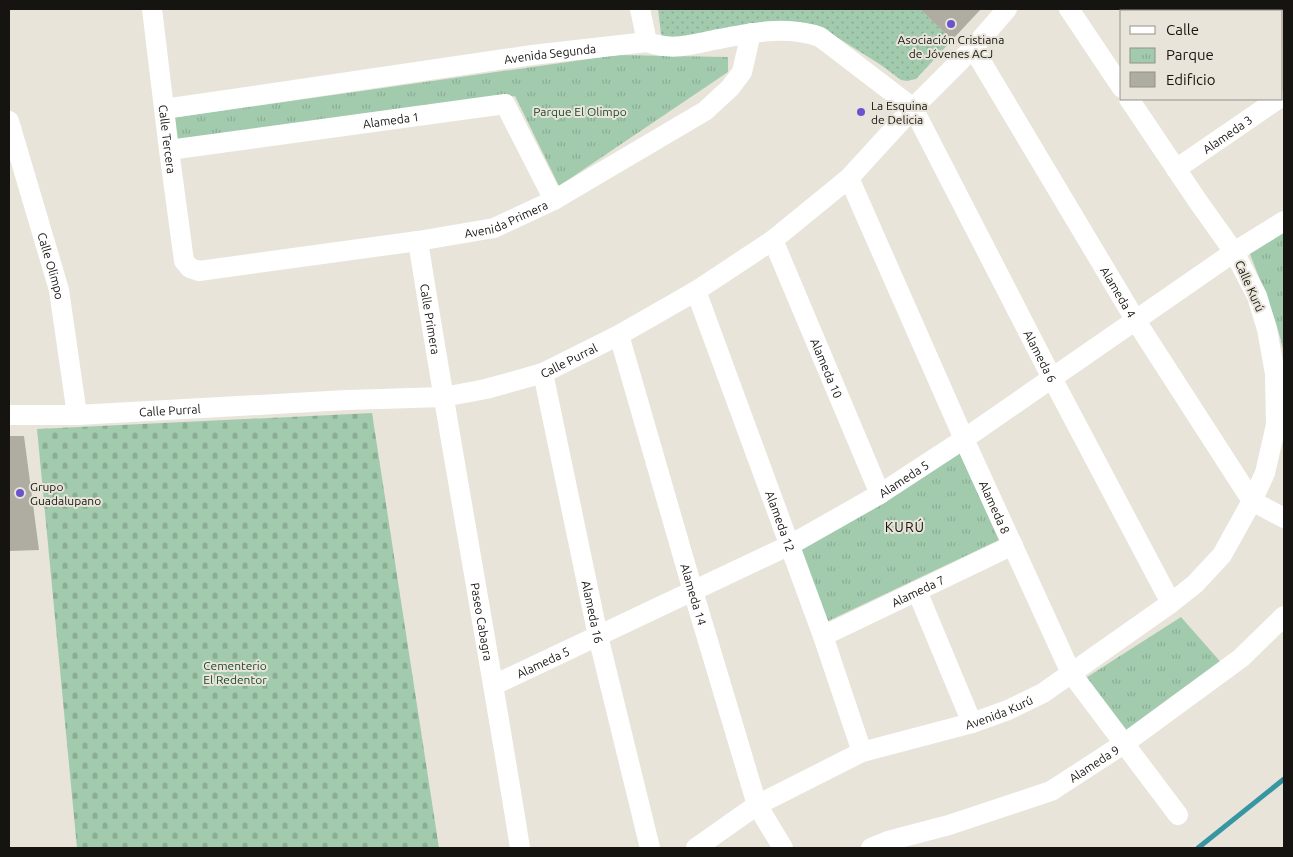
<svg xmlns="http://www.w3.org/2000/svg" width="1293" height="857" viewBox="0 0 1293 857" font-family="Ubuntu,sans-serif">
	<style>
		.education { fill: #eed3d2 }
		.grass { fill: url(#grass-dots) }
		.cemetery { fill: url(#cemetery-stones) }
		.park { fill: url(#park-tufts) }
		.lines { fill: none; stroke-linecap: round; stroke-linejoin: round }
		.stream { stroke: #3896a3; stroke-width: 5 }
		.building { fill: #afaca1 }
		.minor { stroke: #fff; stroke-width: 20 }
		.poi-dot { fill: #6c52cb; stroke: #e8e4d9; stroke-width: 2 }
		.labels { text-anchor: middle; dominant-baseline: central; stroke-width: 4; stroke-linejoin: round; paint-order: stroke }
		.poi-label { font-size: 12px; fill: #161410; stroke: #e8e4d9; text-anchor: start }
		.street-label { font-size: 12px; fill: #161410; stroke: #e8e4d9 }
		.park-label { font-size: 12px; fill: #19482b; stroke: #e8e4d9 }
		.neighbourhood-label { font-size: 14px; letter-spacing: 1px; fill: #161410; stroke: #e8e4d9 }
	</style>
	<defs>
		<pattern id="grass-dots" width="8" height="8" patternUnits="userSpaceOnUse" patternTransform="scale(1.25)"><rect width="8" height="8" fill="#a2cbae"/><path d="M2 2h.1M6 6h.1" fill="none" stroke="#8bad95" stroke-width="1.8" stroke-linecap="round"/></pattern>
		<pattern id="cemetery-stones" width="16" height="16" patternUnits="userSpaceOnUse" patternTransform="scale(1.25)"><rect width="16" height="16" fill="#a2cbae"/><path d="M2 7V4a2 2 0 0 1 4 0v3zM10 15v-3a2 2 0 0 1 4 0v3z" fill="#8bad95"/></pattern>
		<pattern id="park-tufts" width="24" height="20" patternUnits="userSpaceOnUse" patternTransform="scale(1.25)"><rect width="24" height="20" fill="#a2cbae"/><path d="M3 7l-1-3M5 7V3M7 7l1-3M15 17l-1-3M17 17v-4M19 17l1-3" fill="none" stroke="#8bad95"/></pattern>
	</defs>
	<rect width="100%" height="100%" fill="#e8e4d9"/>
	<path class="education" d="M1253 9H1284V48L1282 45V11H1255Z"/>
	<path class="grass" d="M658 9H920L952 40 916 79 907 81 901 80 881 65 819 26 799 22 664 39 661 34Z"/>
	<path class="cemetery" d="M372 413 439 848H77L37 429Z"/>
	<path class="park" d="M617 55 728 57V72L559 186 515 96 176 141 171 118Z
		M1284 228V353C1276 317 1261 283 1248 249Z
		M959 452 999 540 824 623 796 547Z
		M1181 617 1225 667 1125 735 1084 679Z"/>
	<g class="lines">
		<path class="stream" d="M1198 848 1284 779"/>
	</g>
	<path class="building" d="M920 9H981L952 40Z
		M9 436H24L39 550 9 551Z"/>
	<g class="lines">
		<g class="minor">
			<path id="s1" d="M152 9 169 150 184 261 190 268 199 271 418 241 494 228 554 200 705 111 730 88 742 72 751 33"/>
			<path d="M640 9 647 42"/>
			<path d="M1069 9 1122 88"/>
			<path d="M1218 11 1222 9"/>
			<path id="s2" d="M973 48 1136 321 1252 501 1284 518"/>
			<path id="s3" d="M164 109 532 55 647 42C673 51 688 45 714 40 749 33 786 25 820 37L913 108 1052 378 1171 603"/>
			<path id="s4" d="M9 121 59 290 77 415"/>
			<path id="s5" d="M169 150 505 104 554 200"/>
			<path id="s6" d="M1176 169 1278 99"/>
			<path id="s7" d="M849 178 964 439 1071 673 1178 815"/>
			<path id="s8" d="M773 240 880 494"/>
			<path id="s9" d="M418 241C450 444 488 646 520 848"/>
			<path id="s10" d="M696 291 823 636 862 752"/>
			<path id="s11" d="M619 335 693 591 757 805 783 848"/>
			<path id="s12" d="M543 373 598 636 650 848"/>
			<path id="s13" d="M9 415H77L347 400 443 397 486 389 543 373 619 335 696 291 773 240 849 178 913 108 973 48 1007 9"/>
			<path d="M917 591 972 723"/>
			<path id="s14" d="M823 636 1013 545"/>
			<path id="s15" d="M494 685 790 545 880 494 964 439 1234 252 1284 221"/>
			<path id="s16" d="M696 848 757 805 862 752 972 723 1008 710 1043 693 1171 603 1195 584 1222 555 1252 501 1265 473 1276 425 1275 374 1267 329 1257 296 1234 252 1197 200 1129 99"/>
			<path id="s17" d="M871 848 888 841 949 825 1051 791 1125 743 1241 658 1284 616"/>
		</g>
	</g>
	<g class="poi-dot">
		<circle cx="951" cy="24" r="5"/>
		<circle cx="861" cy="112" r="5"/>
		<circle cx="20" cy="493" r="5"/>
	</g>
	<g class="labels">
		<g class="poi-label">
			<text x="951" y="39" text-anchor="middle">Asociación Cristiana<tspan x="951" dy="14">de Jóvenes ACJ</tspan></text>
			<text x="871" y="105">La Esquina<tspan x="871" dy="14">de Delicia</tspan></text>
			<text x="30" y="486">Grupo<tspan x="30" dy="14">Guadalupano</tspan></text>
		</g>
		<g class="street-label">
			<text stroke="none"><textPath href="#s3" startOffset="390">Avenida Segunda</textPath></text>
			<text stroke="none"><textPath href="#s5" startOffset="224">Alameda 1</textPath></text>
			<text stroke="none"><textPath href="#s6" startOffset="62">Alameda 3</textPath></text>
			<text stroke="none"><textPath href="#s1" startOffset="131">Calle Tercera</textPath></text>
			<text stroke="none"><textPath href="#s1" startOffset="585">Avenida Primera</textPath></text>
			<text stroke="none"><textPath href="#s4" startOffset="151">Calle Olimpo</textPath></text>
			<text transform="translate(1250 286) rotate(66)">Calle Kurú</text>
			<text stroke="none"><textPath href="#s2" startOffset="284">Alameda 4</textPath></text>
			<text stroke="none"><textPath href="#s9" startOffset="79">Calle Primera</textPath></text>
			<text stroke="none"><textPath href="#s3" startOffset="1059">Alameda 6</textPath></text>
			<text stroke="none"><textPath href="#s13" startOffset="566">Calle Purral</textPath></text>
			<text stroke="none"><textPath href="#s8" startOffset="139">Alameda 10</textPath></text>
			<text stroke="none"><textPath href="#s13" startOffset="161">Calle Purral</textPath></text>
			<text stroke="none"><textPath href="#s15" startOffset="459">Alameda 5</textPath></text>
			<text stroke="none"><textPath href="#s7" startOffset="360">Alameda 8</textPath></text>
			<text stroke="none"><textPath href="#s10" startOffset="245">Alameda 12</textPath></text>
			<text stroke="none"><textPath href="#s14" startOffset="105">Alameda 7</textPath></text>
			<text stroke="none"><textPath href="#s11" startOffset="270">Alameda 14</textPath></text>
			<text stroke="none"><textPath href="#s12" startOffset="244">Alameda 16</textPath></text>
			<text stroke="none"><textPath href="#s9" startOffset="386">Paseo Cabagra</textPath></text>
			<text stroke="none"><textPath href="#s15" startOffset="54">Alameda 5</textPath></text>
			<text stroke="none"><textPath href="#s16" startOffset="335">Avenida Kurú</textPath></text>
			<text stroke="none"><textPath href="#s17" startOffset="240">Alameda 9</textPath></text>
		</g>
		<g class="park-label">
			<text x="580" y="111">Parque El Olimpo</text>
			<text x="235" y="665">Cementerio<tspan x="235" dy="14">El Redentor</tspan></text>
		</g>
		<g class="neighbourhood-label">
			<text x="905" y="527">KURÚ</text>
		</g>
	</g>
	<rect width="1293" height="857" fill="none" stroke="#161410" stroke-width="20"/>
	<rect x="1120" y="10" width="162" height="90" fill="#e8e4d9" stroke="#949189"/>
	<rect x="1130" y="26" width="25" height="8" fill="#ffffff" stroke="#949189"/>
	<text x="1166" y="35" font-size="15" fill="#161410">Calle</text>
	<rect x="1130" y="48" width="25" height="15" fill="url(#park-tufts)" stroke="#949189"/>
	<text x="1166" y="60" font-size="15" fill="#161410">Parque</text>
	<rect x="1130" y="72" width="25" height="15" fill="#afaca1" stroke="#949189"/>
	<text x="1166" y="85" font-size="15" fill="#161410">Edificio</text>
</svg>
